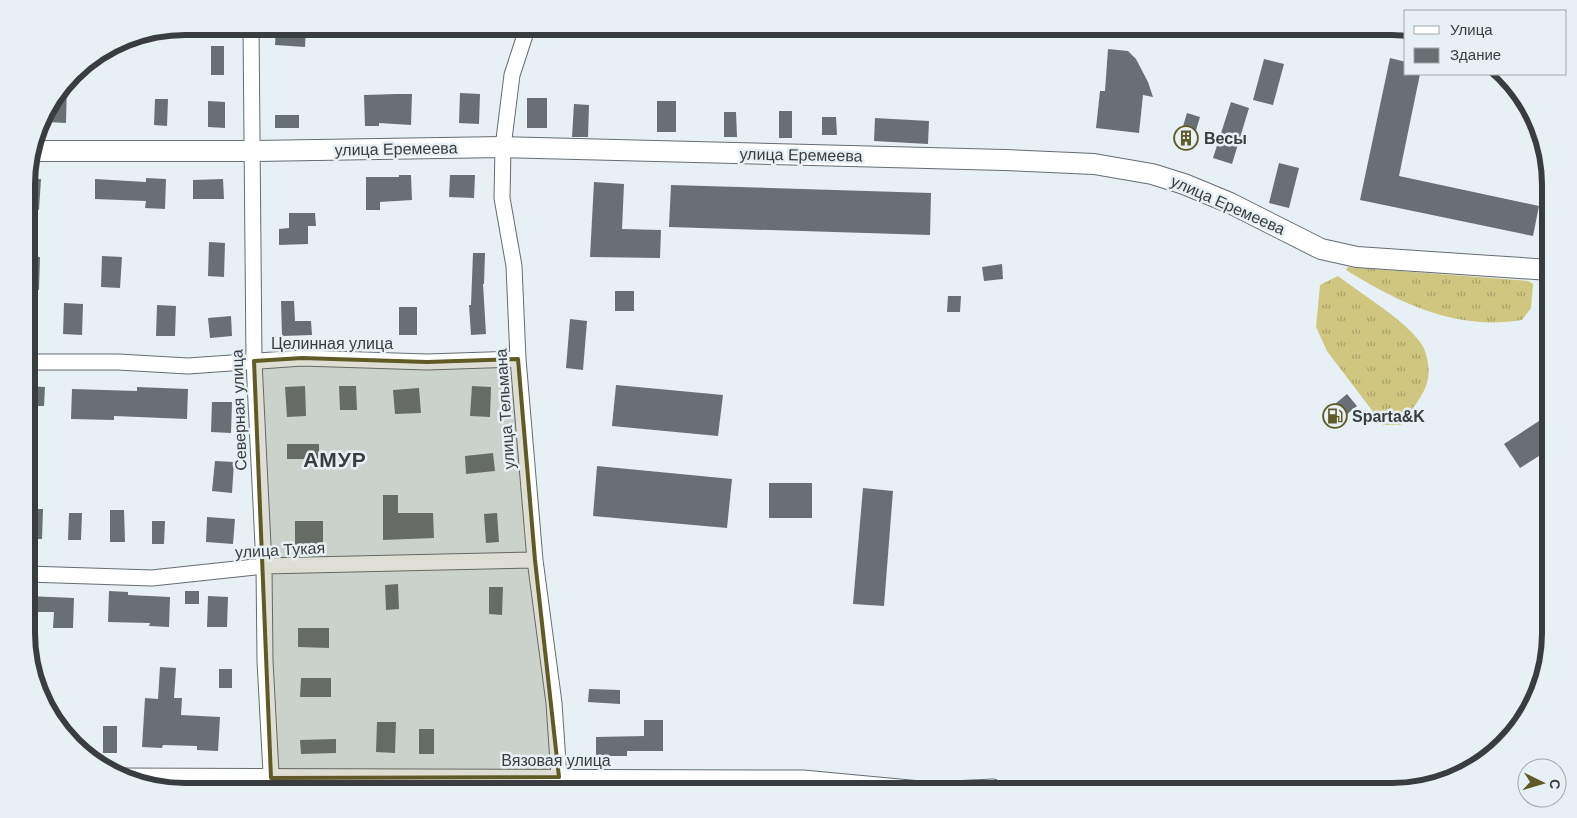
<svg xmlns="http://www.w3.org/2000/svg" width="1577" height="818" viewBox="0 0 1577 818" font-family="Helvetica,sans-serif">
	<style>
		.grass { fill: url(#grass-tufts) }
		.building { fill: #687075 }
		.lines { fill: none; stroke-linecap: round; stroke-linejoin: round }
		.street-casing { stroke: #656d72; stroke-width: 17 }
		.secondary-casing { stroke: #656d72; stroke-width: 22 }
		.street { stroke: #fff; stroke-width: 15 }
		.secondary { stroke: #fff; stroke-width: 20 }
		.marked { fill: #605a26; fill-opacity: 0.2; stroke: #605a26; stroke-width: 4; stroke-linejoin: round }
		.labels { text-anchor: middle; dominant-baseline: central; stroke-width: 5; stroke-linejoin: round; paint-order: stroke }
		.poi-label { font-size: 16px; font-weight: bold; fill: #3a3d3f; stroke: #e7f0f5; text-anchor: start }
		.street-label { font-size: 16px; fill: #3a3d3f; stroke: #e7f0f5 }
		.district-label { font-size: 21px; font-weight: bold; letter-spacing: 1px; fill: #3a3d3f; stroke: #e7f0f5 }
		.rim { fill: none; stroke: #3a3d3f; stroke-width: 6 }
	</style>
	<defs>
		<pattern id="grass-tufts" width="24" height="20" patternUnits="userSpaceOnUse" patternTransform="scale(1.25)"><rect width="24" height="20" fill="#cfc67f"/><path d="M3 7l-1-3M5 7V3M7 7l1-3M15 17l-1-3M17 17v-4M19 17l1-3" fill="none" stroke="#a9a269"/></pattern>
	</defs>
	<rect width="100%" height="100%" fill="#e7f0f5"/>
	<path class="grass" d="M1348 267 1528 281 1533 284 1531 308 1522 320C1457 331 1399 303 1346 270Z
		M1338 276C1360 293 1408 322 1422 345 1427 353 1430 369 1428 379 1425 395 1410 411 1401 425H1383L1327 351 1316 327 1320 285Z"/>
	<path class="building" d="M276 26 306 27 305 47 275 45Z
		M211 46H224V75H211Z
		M1108 49 1128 51 1136 59 1148 82 1153 97 1143 95 1139 133 1096 128 1100 91H1105Z
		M1390 58 1406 62V74H1420L1399 176 1539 206 1533 236 1360 200Z
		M1264 59 1284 64 1273 105 1253 100Z
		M67 82 66 123 46 122 47 109Z
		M460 93 480 94 479 124 459 123Z
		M396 94H412L411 125 379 123V126H365L364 95Z
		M527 98H547V128H527Z
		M155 99H168L167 126 154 125Z
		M208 101 225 102V128L208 127Z
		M657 101H676V132H657Z
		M1231 102 1249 108 1232 164 1213 158Z
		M574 104 589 105 588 137H572Z
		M779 111H792V138H779Z
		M724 112H736L737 137H724Z
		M1187 113 1200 117 1190 150 1177 146Z
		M275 115H299V128H275Z
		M822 117H836L837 135H822Z
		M875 118 929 121 928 144 874 141Z
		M1279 163 1299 168 1289 208 1269 203Z
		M399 175H411L412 200 380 202V210H366V177H399Z
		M450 175H475L474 198 449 197Z
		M146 178 166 179 165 209 145 208 146 201 95 199V179L146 182Z
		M27 179H41L39 210 27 209Z
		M223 179 224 199H193V180Z
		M594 182 624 184 622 229 661 230 660 258 590 257Z
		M671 185 931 193 930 235 669 227Z
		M289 213H315L316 226H308V244L279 245V229L289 228Z
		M209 242 225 243 224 277 208 276Z
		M473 253H485L484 284H483L486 334 471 335 469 305H471Z
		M28 256 40 257 39 290H27Z
		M102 256 122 257 120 288 101 287Z
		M1002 264 1003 279 984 281 982 267Z
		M615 291H634V311H615Z
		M948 296H961L960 312H947Z
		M281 301H294L295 321H311L312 335 282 336Z
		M64 303 83 304 82 335 63 334Z
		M157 305 176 306 175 336H156Z
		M399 307H417V335H399Z
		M231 316 232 336 210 338 208 318Z
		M570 319 587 321 583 370 566 368Z
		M616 385 723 395 718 436 612 426Z
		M27 386 45 387 44 406H27Z
		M305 386 306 416 287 417 285 387Z
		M339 386H356L357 410H340Z
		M472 386 491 387 490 417 470 416Z
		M137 387 188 389 187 419 114 416V420L71 419 72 389 137 391Z
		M419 388 421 413 395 414 393 390Z
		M1347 394 1357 406 1333 426 1323 414Z
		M212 402H232L231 433 211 432Z
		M1539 421 1550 438V449L1520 468 1504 444Z
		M287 444H319V459H287Z
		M493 453 495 471 466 474 465 456Z
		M215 461 234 462 232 493 212 491Z
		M597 466 732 479 727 528 593 516Z
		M769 483H812V518H769Z
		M863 488 893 491 884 606 853 604Z
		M383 495H398V513H433L434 538 383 540Z
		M27 509H43L42 539H27Z
		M110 510H124L125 542H110Z
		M69 513H82L81 540H68Z
		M497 513 499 542 486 543 484 514Z
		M207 517 235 519 233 544 206 542Z
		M152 521H165L164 544H152Z
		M295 521H323V545H295Z
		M398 584 399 609 386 610 385 585Z
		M489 587H503L502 615 489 614Z
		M109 591 128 592V595L170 597 169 627 149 626 150 623 108 622Z
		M185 591H199V604H185Z
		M28 596 74 598 73 628H53L54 612H28Z
		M208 596 228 597 227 627H207Z
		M298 628H329V648L298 647Z
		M160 667 176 668 174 698H182L181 715 220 717 218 751 197 750V746L163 745 162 748 142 747 145 698 158 699Z
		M219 669H232V688H219Z
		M301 678H331V697H300Z
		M589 689 620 690V704L588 702Z
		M644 720H663V751H627V756H596V737L644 736Z
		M377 722H396L395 753 376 752Z
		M103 726H117V753H103Z
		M419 729H434V754H419Z
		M336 739V753L301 754 300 740Z"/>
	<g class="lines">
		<g class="street-casing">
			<path id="street" d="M251 26 254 361 264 566 265 661 272 792
				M528 26 512 75 503 147 502 198 514 266 518 359 535 560 554 703 560 792
				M27 362H118L188 366 302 358 427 362 518 359
				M27 574 152 578 264 566 535 560
				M118 776 803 778 931 790 993 787"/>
		</g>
		<g class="secondary-casing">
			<path id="secondary" d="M33 151H252L503 147 1005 160 1094 164 1152 174 1184 184 1230 203 1321 249 1357 257 1550 270"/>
		</g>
		<use href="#street" class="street"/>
		<use href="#secondary" class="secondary"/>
	</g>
	<path class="marked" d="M302 358 427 362 518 359 535 560 559 777 271 778 254 361Z"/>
	<defs>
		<g id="building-ring" transform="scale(1.25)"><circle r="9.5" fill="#e7f0f5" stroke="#605a26" stroke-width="1.5"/><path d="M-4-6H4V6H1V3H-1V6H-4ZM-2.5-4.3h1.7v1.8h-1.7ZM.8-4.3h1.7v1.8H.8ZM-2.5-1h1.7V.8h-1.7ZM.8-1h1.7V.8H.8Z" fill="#605a26"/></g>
		<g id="fuel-ring" transform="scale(1.25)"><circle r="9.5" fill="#e7f0f5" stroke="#605a26" stroke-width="1.5"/><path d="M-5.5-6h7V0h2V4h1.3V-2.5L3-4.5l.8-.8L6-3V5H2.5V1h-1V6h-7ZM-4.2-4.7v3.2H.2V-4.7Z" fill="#605a26"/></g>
	</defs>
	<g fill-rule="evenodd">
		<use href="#building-ring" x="1186" y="138"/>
		<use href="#fuel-ring" x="1335" y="416"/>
	</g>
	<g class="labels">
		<g class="poi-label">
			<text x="1204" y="138">Весы</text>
			<text x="1352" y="416">Sparta&amp;K</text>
		</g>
		<g class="street-label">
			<text transform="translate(396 149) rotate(-1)">улица Еремеева</text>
			<text transform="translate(801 155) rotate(1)">улица Еремеева</text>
			<text transform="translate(1228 205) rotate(24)">улица Еремеева</text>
			<text x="332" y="343">Целинная улица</text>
			<text transform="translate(505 409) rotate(-94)">улица Тельмана</text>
			<text transform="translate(239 410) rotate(-92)">Северная улица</text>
			<text transform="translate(280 550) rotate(-3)">улица Тукая</text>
			<text x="556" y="760">Вязовая улица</text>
		</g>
		<g class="district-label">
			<text x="335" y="459">АМУР</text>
		</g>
	</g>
	<path d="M0 0H1577V818H0ZM185 35H1392A150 150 0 0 1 1542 185V633A150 150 0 0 1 1392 783H185A150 150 0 0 1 35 633V185A150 150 0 0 1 185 35Z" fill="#e7f0f5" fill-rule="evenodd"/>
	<path class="rim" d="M185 35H1392A150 150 0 0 1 1542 185V633A150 150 0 0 1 1392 783H185A150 150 0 0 1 35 633V185A150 150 0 0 1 185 35Z"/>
	<rect x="1404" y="10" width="162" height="65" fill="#e7f0f5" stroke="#a2a8ac"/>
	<rect x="1414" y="26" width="25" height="8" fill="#ffffff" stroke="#a2a8ac"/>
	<text x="1450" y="35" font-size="15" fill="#3a3d3f">Улица</text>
	<rect x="1414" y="48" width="25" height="15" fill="#687075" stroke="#a2a8ac"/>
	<text x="1450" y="60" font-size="15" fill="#3a3d3f">Здание</text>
	<g transform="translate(1542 783) rotate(95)"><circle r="24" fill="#e7f0f5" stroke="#a2a8ac"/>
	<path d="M0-4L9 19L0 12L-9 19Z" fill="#605a26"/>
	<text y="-8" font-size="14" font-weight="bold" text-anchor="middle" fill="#3a3d3f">С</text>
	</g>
</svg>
